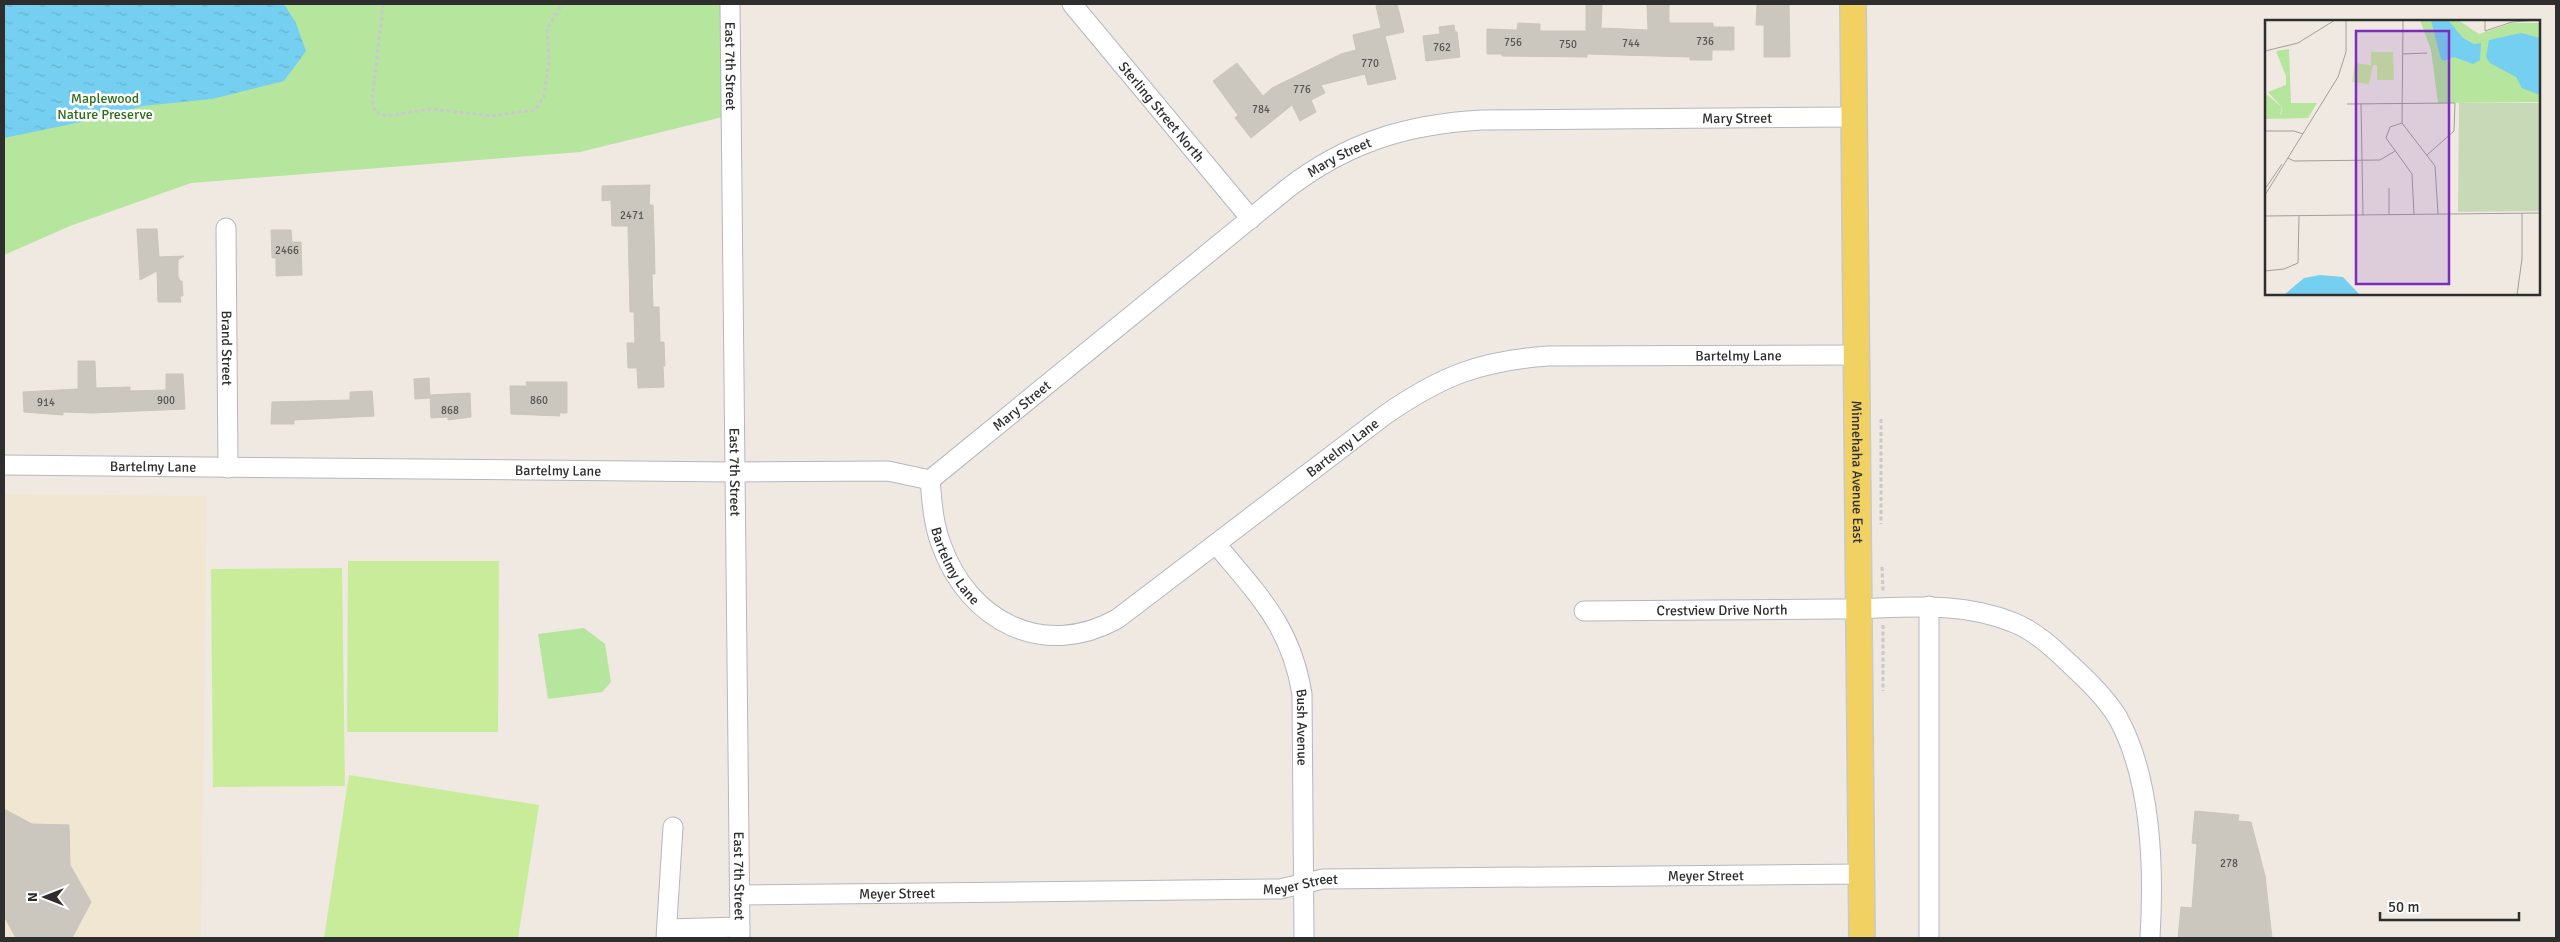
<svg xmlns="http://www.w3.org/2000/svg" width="2560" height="942" viewBox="0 0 2560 942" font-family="Signika,sans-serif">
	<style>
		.education { fill: #f0e6d1 }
		.grass { fill: #b6e59e }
		.pitch { fill: #c9ec9a }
		.water { fill: url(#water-ripples) }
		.building { fill: #cbc7bf; stroke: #cbc5ba }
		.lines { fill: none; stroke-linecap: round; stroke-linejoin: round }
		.minor-casing { stroke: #b4b7c1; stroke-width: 21 }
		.major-casing { stroke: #c9c9c9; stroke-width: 28 }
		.path { stroke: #c9c9c9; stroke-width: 3; stroke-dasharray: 4 2.5; stroke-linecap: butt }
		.minor { stroke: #fff; stroke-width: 19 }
		.major { stroke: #f2d163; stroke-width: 25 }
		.labels { text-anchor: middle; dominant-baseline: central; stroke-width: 5; stroke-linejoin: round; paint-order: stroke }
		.number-label { font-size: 11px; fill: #555452 }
		.street-label { font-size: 14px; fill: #2e2e2e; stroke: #fff }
		.park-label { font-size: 14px; fill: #2c6e1b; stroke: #fff }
		.inset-road { fill: none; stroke: #a29e99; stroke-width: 1 }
		.view { fill: #7b2cbf; fill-opacity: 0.15; stroke: #7b2cbf; stroke-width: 2.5 }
		.inset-edge { fill: none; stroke: #2e2e2e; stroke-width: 2.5 }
	</style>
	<defs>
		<pattern id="water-ripples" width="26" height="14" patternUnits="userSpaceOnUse" patternTransform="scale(1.25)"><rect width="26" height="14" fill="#75cff0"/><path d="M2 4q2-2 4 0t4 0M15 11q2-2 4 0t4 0" fill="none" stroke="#66b2ce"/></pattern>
	</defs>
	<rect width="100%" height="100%" fill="#efe9e1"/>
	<path class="education" d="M4 494 207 496 201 938H4Z"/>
	<path class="grass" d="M4 4H723L731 115 580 152 191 183 70 226 4 255Z
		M584 628 605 644 611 682 602 692 548 699 538 634Z"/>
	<path class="pitch" d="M348 561H499L498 732H347Z
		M342 568 345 786 213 787 211 569Z
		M349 775 539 805 518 938H324Z"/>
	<path class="water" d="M4 4H284L296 23 306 51 284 81 212 99 143 106 81 122 4 138Z"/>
	<path class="building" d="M1384 4H1397L1404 32 1385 36 1396 79 1368 85 1365 74 1321 85 1325 93 1311 100 1316 112 1300 121 1292 105 1251 138 1235 118 1238 115 1213 81 1237 63 1263 96 1272 88 1341 54 1356 50 1353 35 1381 28 1376 6Z
		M1586 4H1602L1601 28 1648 30 1647 4H1669V23H1713V27H1734V50H1712V60H1690V57L1587 54V57L1502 56V54H1487V29L1517 30 1518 23 1540 24V31H1586Z
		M1757 4H1789L1790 57H1764V25H1756Z
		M1454 25 1455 32H1457L1460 57 1426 61 1423 36 1440 34 1439 27Z
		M650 185 649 205H653L654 233 655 274H652L653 307H659L660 342H664L665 366H663L664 387 638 388 637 368H628L627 343H635L634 312H630L628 226H612L611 200 602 201V186Z
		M137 229H157L159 257 184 256 178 260V276L180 281H182L183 296H180L181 302H158L157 271 140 280Z
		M271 230H291L292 242H301L302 275 276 276V258H272Z
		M78 361H95L96 388 130 387V391L166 390V374H183L185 409 93 413 63 412V415L24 412 23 392 78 389Z
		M429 378 430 398 415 399 414 379Z
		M526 382H567V413H559L560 416 511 414 510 386H527Z
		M372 391 374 416 294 420V424H271L272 402 350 400V392Z
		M470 393 471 417 448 420V417L431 418 430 395Z
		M4 809 32 824 69 825 70 865 91 902 72 938H16L4 916Z
		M2195 811 2239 815 2238 821 2251 822 2265 876 2272 938H2178L2181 907 2192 908 2197 844 2192 843Z"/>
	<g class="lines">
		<g class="minor-casing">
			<g id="minor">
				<path id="s1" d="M730 4 740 938"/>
				<path id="s2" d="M1072 4 1251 219"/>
				<path id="s3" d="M226 228 228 468"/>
				<path id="s4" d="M4 465 734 472 888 471 930 480"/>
				<path id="s5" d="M930 480C932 501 933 523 941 544 968 621 1043 660 1117 619L1385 415C1441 376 1480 361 1548 356L1857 355"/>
				<path id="s6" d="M930 480 1288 188C1348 142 1408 124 1482 120L1854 117"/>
				<path id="s7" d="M1216 544C1258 595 1291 626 1302 694L1304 938"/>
				<path d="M1929 606V938"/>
				<path id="s8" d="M1584 611C1668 610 1753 610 1837 609 1896 609 1956 599 2012 622 2034 630 2053 648 2070 664 2087 680 2106 698 2118 718 2152 780 2154 870 2150 938"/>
				<path id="s9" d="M739 895 1280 889 1323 879 1862 874"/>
				<path d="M667 929 740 927"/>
				<path d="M666 938 673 827"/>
			</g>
		</g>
		<g class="major-casing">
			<g id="major">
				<path id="s10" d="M1853 4 1862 938"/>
			</g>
		</g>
		<path class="path" d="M383 4 372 101 375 112 387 116 431 109 491 116 535 110 544 96 549 62 547 29 562 4
			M1881 419V524
			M1882 567 1883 591
			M1883 625V691"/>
		<use href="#minor" class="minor"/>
		<use href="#major" class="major"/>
	</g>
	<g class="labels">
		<g class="number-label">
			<text x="1705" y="41">736</text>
			<text x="1513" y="42">756</text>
			<text x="1631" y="43">744</text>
			<text x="1568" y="44">750</text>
			<text x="1442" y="47">762</text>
			<text x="1370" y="63">770</text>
			<text x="1302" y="89">776</text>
			<text x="1261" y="109">784</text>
			<text x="632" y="215">2471</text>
			<text x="287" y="250">2466</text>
			<text x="166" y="400">900</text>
			<text x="539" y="400">860</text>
			<text x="46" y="402">914</text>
			<text x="450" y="410">868</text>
			<text x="2229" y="863">278</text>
		</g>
		<g class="street-label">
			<text stroke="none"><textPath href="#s1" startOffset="62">East 7th Street</textPath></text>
			<text stroke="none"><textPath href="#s2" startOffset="140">Sterling Street North</textPath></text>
			<text stroke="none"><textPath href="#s6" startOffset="926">Mary Street</textPath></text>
			<text stroke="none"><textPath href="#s6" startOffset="522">Mary Street</textPath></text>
			<text stroke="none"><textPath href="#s3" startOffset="120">Brand Street</textPath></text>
			<text stroke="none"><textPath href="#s5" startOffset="989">Bartelmy Lane</textPath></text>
			<text stroke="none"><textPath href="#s6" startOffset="118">Mary Street</textPath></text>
			<text stroke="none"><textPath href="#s5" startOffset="569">Bartelmy Lane</textPath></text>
			<text stroke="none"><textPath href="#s4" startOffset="149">Bartelmy Lane</textPath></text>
			<text stroke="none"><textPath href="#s4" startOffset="554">Bartelmy Lane</textPath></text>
			<text stroke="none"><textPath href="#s1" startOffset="468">East 7th Street</textPath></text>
			<text stroke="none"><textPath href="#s10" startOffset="468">Minnehaha Avenue East</textPath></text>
			<text stroke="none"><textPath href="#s5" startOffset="91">Bartelmy Lane</textPath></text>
			<text stroke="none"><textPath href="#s8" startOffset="138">Crestview Drive North</textPath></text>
			<text stroke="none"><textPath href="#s7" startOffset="209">Bush Avenue</textPath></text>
			<text stroke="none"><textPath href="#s1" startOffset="872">East 7th Street</textPath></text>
			<text stroke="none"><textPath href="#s9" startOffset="968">Meyer Street</textPath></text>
			<text stroke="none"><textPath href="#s9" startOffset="562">Meyer Street</textPath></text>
			<text stroke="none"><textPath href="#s9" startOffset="158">Meyer Street</textPath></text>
		</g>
		<g class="park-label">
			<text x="105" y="98">Maplewood<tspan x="105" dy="16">Nature Preserve</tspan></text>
		</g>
	</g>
	<g transform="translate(2265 20)">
		<rect width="275" height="275" fill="#efe9e1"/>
		<path d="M155 0H193L214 14 247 3H275V82L173 83 166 30Z" fill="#b6e59e"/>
		<path d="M24 29 26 83H52L43 98 0 99V83L16 95 17 87 0 69 3 72 21 65V56L11 31Z" fill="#b6e59e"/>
		<path d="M0 73 17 87 15 95 0 83Z" fill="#b6e59e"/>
		<path d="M194 83H275V191L193 192Z" fill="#c8d9b8"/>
		<path d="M106 32H128L129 60H112V45H108L104 64 87 62 90 43 106 45Z" fill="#c9ec9a"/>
		<path d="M166 0H183L198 18 209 24 216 23 215 40 208 44 189 37 179 41 176 39ZM256 13 275 18V75L257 68 251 57 225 43 221 37 224 20ZM55 255 78 257 95 275H19L39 258Z" fill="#75cff0"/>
		<path class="inset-road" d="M220 0V11L247 2 274 0M0 31 33 23 70 0M138 34 162 33M82 84 190 83 189 111 162 135M96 84 98 195M137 103 125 107 121 118 147 154 149 194M137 103 170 146 173 194M137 103 138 0M1 111H29L38 114M23 138 29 141 115 140 130 131M124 168V195M0 169 17 144M0 175 73 57 81 32V0M0 196 275 193M0 251 19 249 33 243 34 196M252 275 257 239V193"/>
		<path class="view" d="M91 11H184V264H91Z"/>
		<rect width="275" height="275" class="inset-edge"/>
	</g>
	<rect width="2560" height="942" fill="none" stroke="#2e2e2e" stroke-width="10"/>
	<g transform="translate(45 897) rotate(270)" stroke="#ffffff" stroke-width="4" paint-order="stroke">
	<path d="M0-4L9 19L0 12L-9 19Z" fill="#2e2e2e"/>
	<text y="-8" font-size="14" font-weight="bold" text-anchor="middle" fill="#2e2e2e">N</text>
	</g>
	<path d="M2380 912v8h139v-8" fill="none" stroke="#2e2e2e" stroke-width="2.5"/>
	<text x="2388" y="912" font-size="15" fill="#2e2e2e" stroke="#ffffff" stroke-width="4" paint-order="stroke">50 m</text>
</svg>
